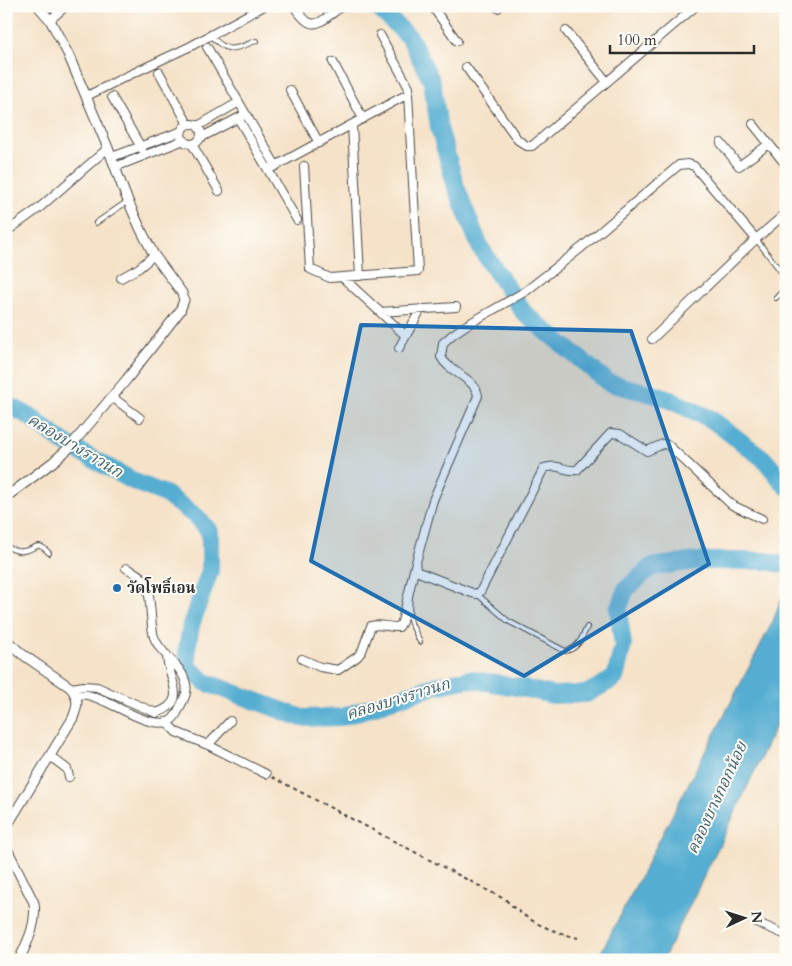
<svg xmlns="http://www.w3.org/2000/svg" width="792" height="966" viewBox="0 0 792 966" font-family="Cardo,'Noto Serif Thai',serif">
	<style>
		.water { fill: #54add1; stroke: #406c7e }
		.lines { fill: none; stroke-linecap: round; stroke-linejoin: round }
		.river { stroke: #54add1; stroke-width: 18 }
		.service-casing { stroke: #494643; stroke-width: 6 }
		.minor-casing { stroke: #494643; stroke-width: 10 }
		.tertiary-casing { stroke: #494643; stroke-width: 11 }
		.path { stroke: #494643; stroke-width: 2; stroke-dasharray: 4 4; stroke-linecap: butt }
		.service { stroke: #fff; stroke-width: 4 }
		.minor { stroke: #fff; stroke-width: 8 }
		.tertiary { stroke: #fff; stroke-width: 9 }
		.marked { fill: #1f6fb2; fill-opacity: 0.2; stroke: #1f6fb2; stroke-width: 4; stroke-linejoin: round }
		.poi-dot { fill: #1f6fb2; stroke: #fdfcf7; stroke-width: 2 }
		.labels { text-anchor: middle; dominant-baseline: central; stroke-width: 4; stroke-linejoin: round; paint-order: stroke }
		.poi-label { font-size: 15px; font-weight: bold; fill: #2b2b2b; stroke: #fdfcf7; text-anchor: start }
		.water-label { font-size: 16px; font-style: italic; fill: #3b5f6d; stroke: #fdfcf7 }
	</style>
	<rect width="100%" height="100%" fill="#fdfcf7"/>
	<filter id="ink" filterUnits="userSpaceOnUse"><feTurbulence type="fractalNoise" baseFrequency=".02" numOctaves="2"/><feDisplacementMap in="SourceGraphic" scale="10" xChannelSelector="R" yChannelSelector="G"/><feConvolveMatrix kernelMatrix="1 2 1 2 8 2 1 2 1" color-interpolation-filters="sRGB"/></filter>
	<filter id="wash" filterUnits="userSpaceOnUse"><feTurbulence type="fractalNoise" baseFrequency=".0096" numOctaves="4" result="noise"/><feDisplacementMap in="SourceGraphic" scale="20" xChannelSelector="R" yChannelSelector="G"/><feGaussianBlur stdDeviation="1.12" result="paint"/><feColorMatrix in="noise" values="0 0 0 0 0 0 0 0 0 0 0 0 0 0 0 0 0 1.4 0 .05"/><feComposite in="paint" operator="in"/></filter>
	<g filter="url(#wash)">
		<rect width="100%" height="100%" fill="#f5e2c8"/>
		<path class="water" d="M786 587V704L735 813 663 960H597L773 621Z"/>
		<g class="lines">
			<path class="river" d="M376 6 410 38 432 82 439 128 456 187 480 247 524 313 609 383 664 397 711 419 764 459 786 486
				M6 404 29 416 63 442 82 453 135 482 165 494 197 517 210 532V571L191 625 187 650 188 667 205 682 302 718 342 717 435 686 469 679 517 687 553 695 586 694 615 678 623 645 618 609 626 589 651 567 696 561H766L786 565"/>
		</g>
	</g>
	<g filter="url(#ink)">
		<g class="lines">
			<g class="service-casing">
				<path id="service" d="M211 36C229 55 234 49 256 41
					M96 223 128 201
					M756 239 786 278
					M776 298 786 287
					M6 546C11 549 17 552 23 551 37 550 36 539 49 553
					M410 593 409 614 411 623 420 642
					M477 594 508 621 565 651C578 649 582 638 587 627"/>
			</g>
			<g class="minor-casing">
				<path id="minor" d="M294 6C313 35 318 23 341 7
					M432 6 457 41
					M497 6 498 8
					M50 20 66 6
					M566 31 607 82
					M380 35 409 88 408 94
					M207 47 276 166
					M333 62 363 119
					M466 67 518 140 527 146H532L696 6
					M159 72 188 124
					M290 90 319 143
					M87 96 125 77 191 46 264 6
					M112 97 142 149
					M238 118 297 220
					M181 134a10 10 0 1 1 20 0a10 10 0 1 1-20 0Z
					M753 124 786 165
					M352 125 360 276
					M198 126 239 102
					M200 138 242 116
					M721 143 739 166 769 144
					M192 144 219 191
					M112 157 182 131
					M115 167 184 140
					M268 170 408 94 418 271 330 278 310 269 304 166
					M6 232 38 209 108 148
					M342 277 406 336
					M121 278 139 268 154 255
					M380 312 456 307
					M652 339 756 239
					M399 348 421 309
					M112 397 140 418
					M762 519 732 505 668 445 663 444 647 451 620 434 611 433 577 470C564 472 560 463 544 468L480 592 477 594 472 593 421 573 417 571 415 566 433 500 478 396C476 378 449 373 441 357L443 343 452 335 465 326 526 291 581 248 679 165 688 164 694 166 756 239 786 213
					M302 659 320 667 338 670 357 657 362 651 371 626C379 623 390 628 399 627L402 622 415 566
					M71 688 84 686 97 687 156 713C191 702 167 678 167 655
					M76 696C80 695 84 694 87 695 108 698 149 731 170 721 175 718 177 714 179 709 183 700 188 694 186 684 182 664 160 655 154 637 149 621 153 590 142 578 138 573 131 571 126 568
					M166 722 176 732 208 745 230 721
					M208 745 266 774
					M50 756 67 769 69 777
					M758 923 786 935"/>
			</g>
			<g class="tertiary-casing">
				<path id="tertiary" d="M6 497 53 462 69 448 127 379 180 311 184 300 182 293 154 255 141 230 125 194 108 148 68 54 50 20 38 6
					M6 640 22 654 71 688C79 699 78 705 73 718L10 821 6 829
					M6 847 34 903C37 924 28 941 19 960"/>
			</g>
			<path class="path" d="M272 777 506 900C526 921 550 931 578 938"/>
			<use href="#service" class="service"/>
			<use href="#minor" class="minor"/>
			<use href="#tertiary" class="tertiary"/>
		</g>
	</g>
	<path class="marked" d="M361 325 631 331 709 564 524 676 311 561Z"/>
	<circle class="poi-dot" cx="117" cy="588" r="5"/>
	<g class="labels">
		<g class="poi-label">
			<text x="127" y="588">วัดโพธิ์เอน</text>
		</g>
		<g class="water-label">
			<text transform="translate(75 446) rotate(31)">คลองบางราวนก</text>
			<text transform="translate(398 699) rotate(-17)">คลองบางราวนก</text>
			<text transform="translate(717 798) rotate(-65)">คลองบางกอกน้อย</text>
		</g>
	</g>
	<rect width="792" height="966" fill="none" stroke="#fdfcf7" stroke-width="25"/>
	<g transform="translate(744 918) rotate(86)" stroke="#fdfcf7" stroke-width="4" paint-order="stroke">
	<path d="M0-4L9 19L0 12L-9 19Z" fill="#2b2b2b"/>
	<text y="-8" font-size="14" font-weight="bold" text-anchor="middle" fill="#2b2b2b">N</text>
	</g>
	<path d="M610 45v8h144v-8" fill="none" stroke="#2b2b2b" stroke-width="2.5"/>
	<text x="617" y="45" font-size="15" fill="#2b2b2b" stroke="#fdfcf7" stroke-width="4" paint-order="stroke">100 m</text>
</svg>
